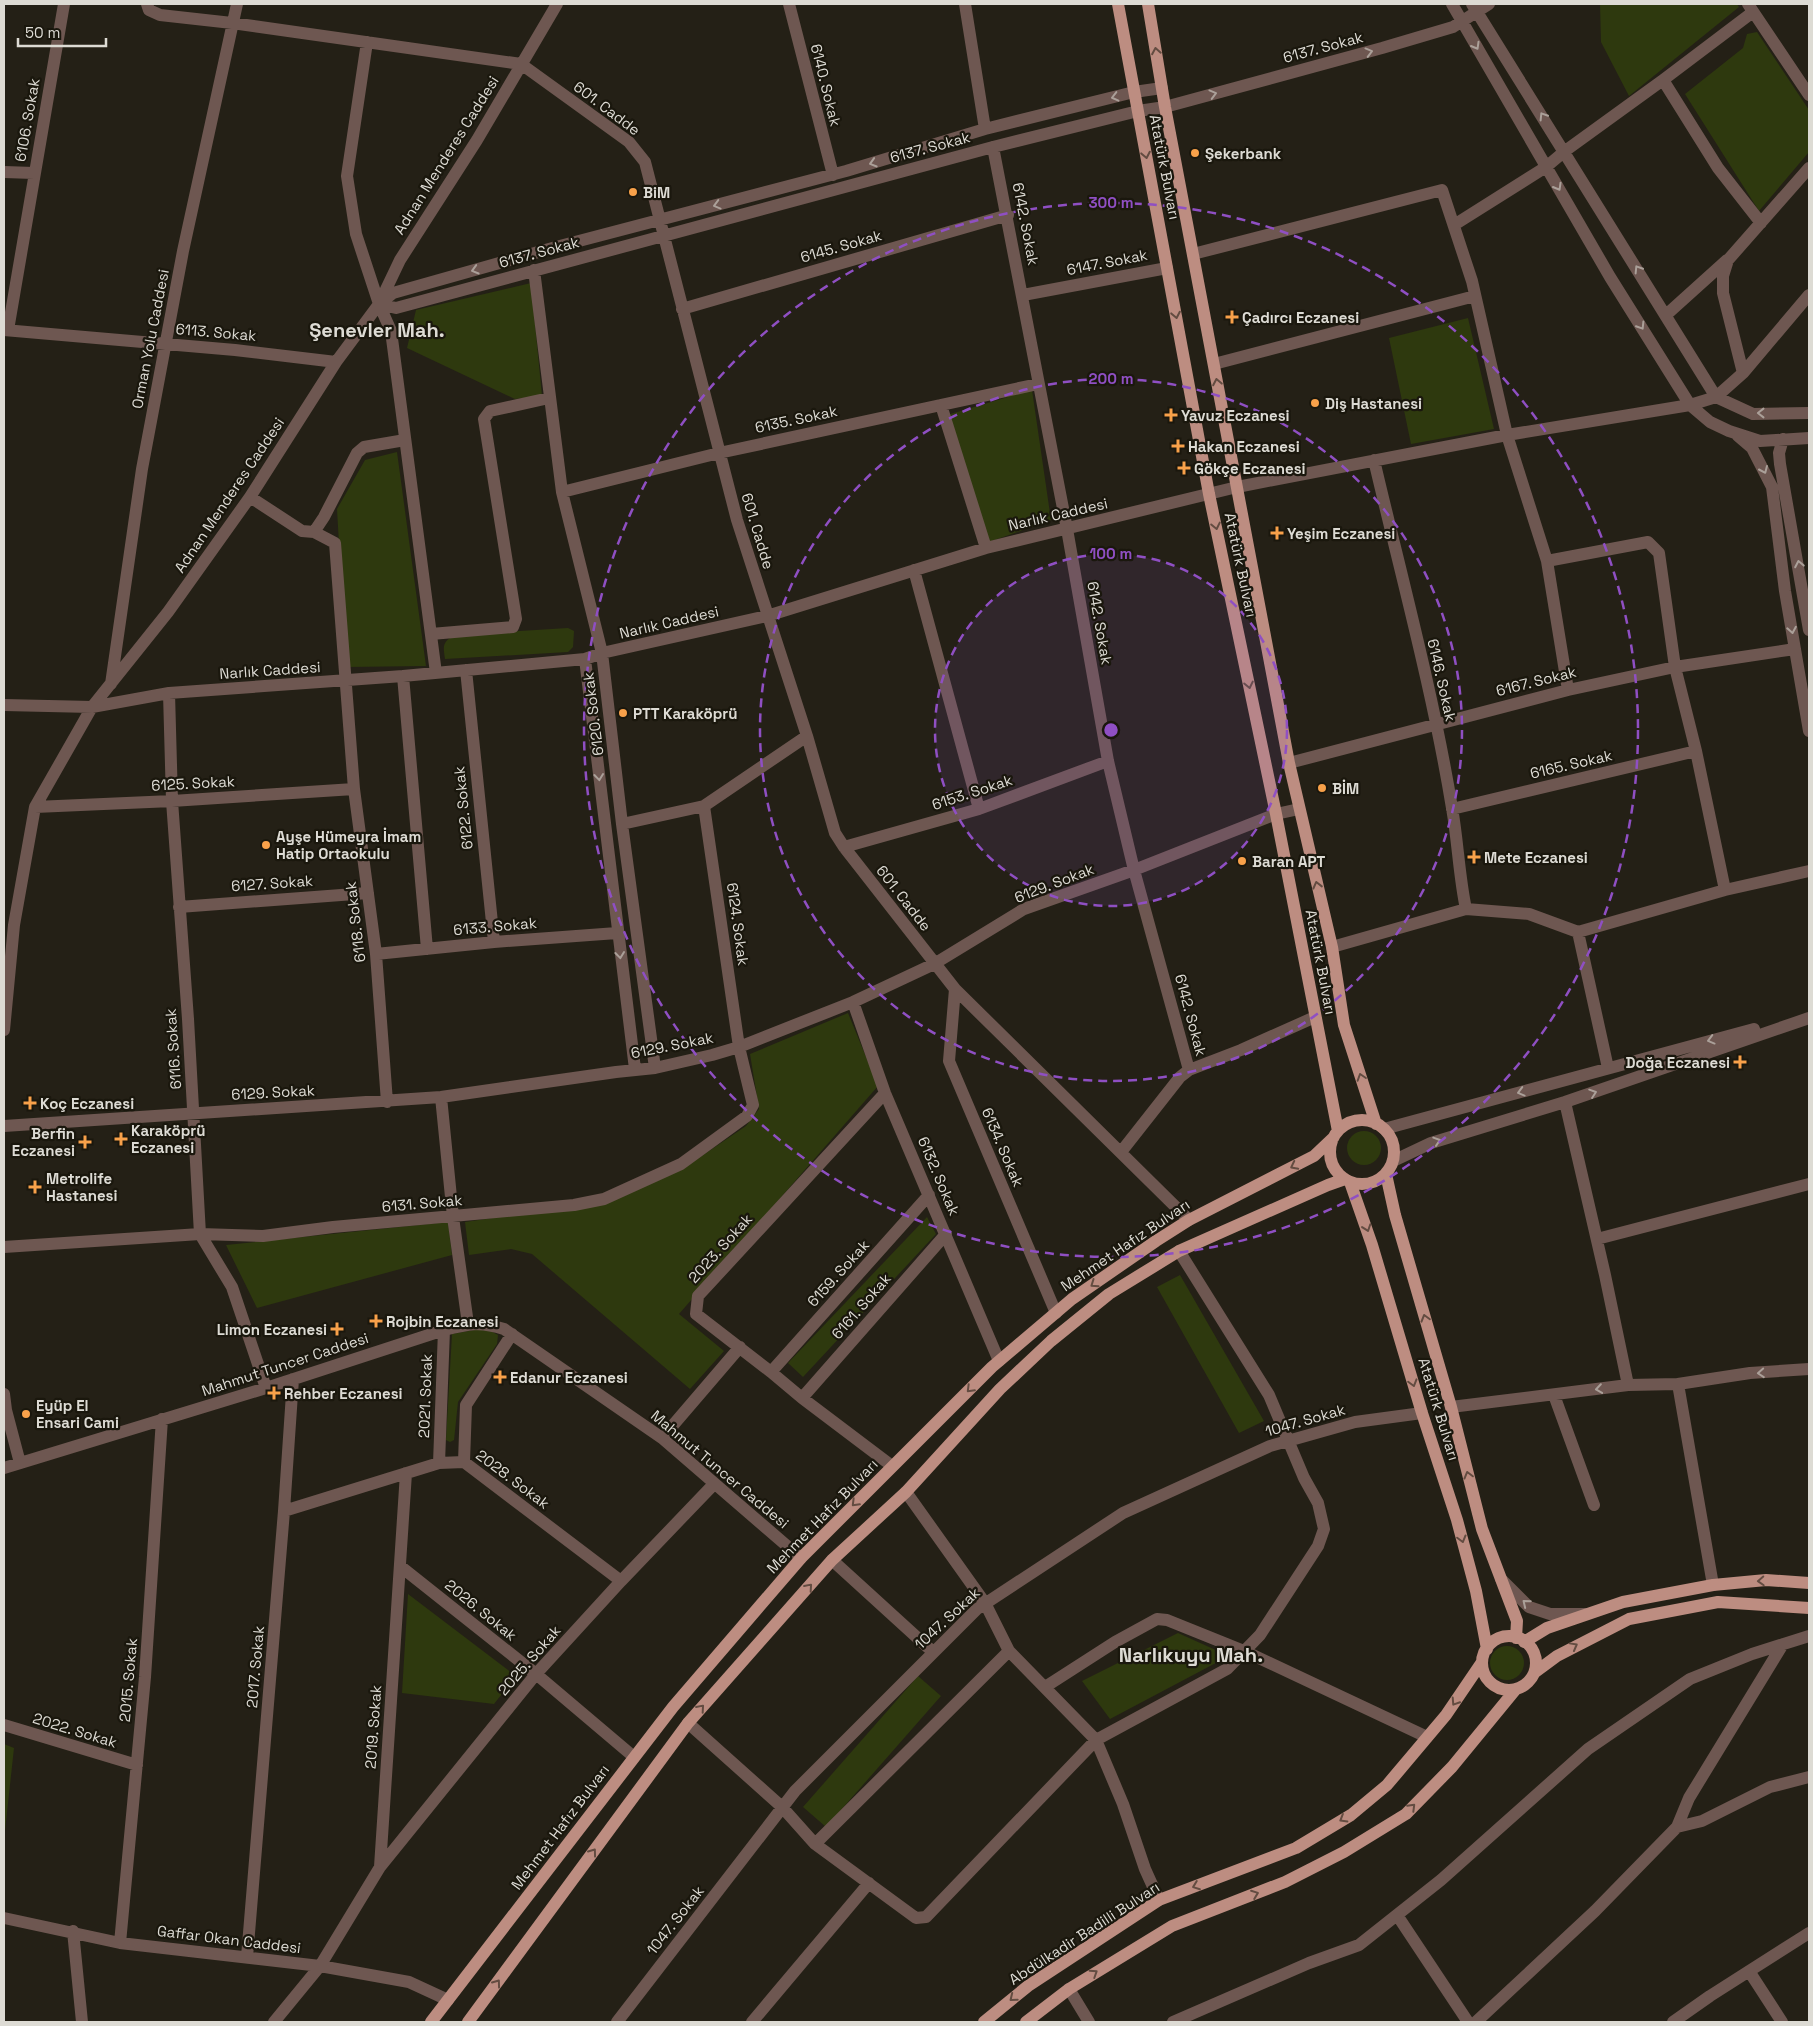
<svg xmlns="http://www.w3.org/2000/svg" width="1813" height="2026" viewBox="0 0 1813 2026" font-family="'Space Grotesk',sans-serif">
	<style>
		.green { fill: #2e390e }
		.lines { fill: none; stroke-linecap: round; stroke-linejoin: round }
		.minor { stroke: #6e5751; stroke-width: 12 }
		.major { stroke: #bd8d81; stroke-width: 12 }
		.oneway { stroke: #aba099 }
		.oneway2 { stroke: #634c41 }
		.ring { fill: none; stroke: #8f4fc3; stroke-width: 2.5; stroke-dasharray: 9 6 }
		.poi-dot { fill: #f8a14a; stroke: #1a170d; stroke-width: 2 }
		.labels { text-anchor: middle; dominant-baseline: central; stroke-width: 4.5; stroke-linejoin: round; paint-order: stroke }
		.street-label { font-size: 15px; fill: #dddbd4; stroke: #1a170d }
		.poi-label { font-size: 15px; font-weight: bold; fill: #dddbd4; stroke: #1a170d; text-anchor: start }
		.district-label { font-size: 20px; font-weight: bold; fill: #dddbd4; stroke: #1a170d }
		.centre { fill: #8f4fc3; stroke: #1a170d; stroke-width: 2.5 }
		.ring-label { font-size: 15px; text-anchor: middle; font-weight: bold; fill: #8f4fc3; stroke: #1a170d; stroke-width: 4.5; stroke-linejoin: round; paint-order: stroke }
	</style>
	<rect width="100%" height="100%" fill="#242016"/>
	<path class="green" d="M1600 4H1737L1739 7 1629 96 1601 42Z
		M1757 32 1809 110V152L1759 211 1685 94 1743 48 1747 34Z
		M531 283 542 396 515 399 407 348 416 310Z
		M1468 318 1494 429 1411 444 1389 338Z
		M1032 390 1051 520 989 542 947 415Z
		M397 452 426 666 346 667 337 509 365 460Z
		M568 628 574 631 573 647 568 652 445 659C443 646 442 641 456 635Z
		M848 1013 878 1086 679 1314 724 1351 690 1389 532 1254 511 1249 469 1255 465 1222 605 1202 681 1170 746 1126 759 1109 750 1054Z
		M1347 1148a17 17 0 1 1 34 0a17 17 0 1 1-34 0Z
		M927 1217 936 1234 803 1377 788 1363Z
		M448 1222 452 1255 257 1308 226 1245Z
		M1180 1275 1264 1421 1239 1433 1157 1287Z
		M485 1328 498 1335 497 1344 458 1402 454 1440 450 1442 446 1440 452 1334Z
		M408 1594 516 1676 494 1704 402 1693Z
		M1178 1633 1229 1656 1110 1719 1082 1681Z
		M1490 1663a17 17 0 1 1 34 0a17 17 0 1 1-34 0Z
		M918 1676 941 1696 826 1827 803 1807Z
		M4 1744 14 1748 4 1840Z"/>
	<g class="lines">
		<path class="minor" d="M147 4 149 10 160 15 232 23 521 64 629 142 645 162 737 520 807 736 835 833 844 847 955 989 1189 1220
			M789 4 833 175
			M965 4 985 129
			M1452 4 1610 277 1690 405 1710 422 1729 431 1760 441 1809 438
			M1472 4 1716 397 1753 414 1809 413
			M1748 4 1809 95
			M367 42 347 176 356 234 379 304 391 331 436 673
			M1663 80 1718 168 1761 223
			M1162 88 1134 92 985 129 846 171 556 247 393 293 379 304 396 308 993 147 1138 111 1165 107 1382 48 1453 27 1489 4
			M993 147 1067 529 1108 761 1134 870 1189 1070
			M4 172 34 173
			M1454 225 1546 167 1565 151 1663 80 1753 12
			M1193 254 1442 190 1472 281 1507 435 1547 561 1568 690
			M534 270 562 492 602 653 622 824 655 1068
			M1023 295 1167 268
			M682 309 1008 215
			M1666 315 1727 260
			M4 330 235 350 336 362
			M8 330 64 4
			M1214 364 1475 296
			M1743 373 1723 293V276L1728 260 1809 168
			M941 405 986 548
			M1738 436 1752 448 1772 487 1785 591 1809 731
			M1783 439 1779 453 1780 464 1809 630
			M1374 460C1401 575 1433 692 1452 808 1458 842 1459 876 1466 909
			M562 492 719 453 1038 384
			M250 497 302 531 314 532 324 517 357 453 364 447 405 440
			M314 532 335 543 354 789 376 954 387 1102
			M1547 561 1648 542 1659 553 1675 667 1696 751 1725 890
			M914 570 979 809
			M431 634 513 627 516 619 484 419 490 411 549 398
			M585 659 635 1069
			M466 670 494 942
			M403 676 427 949
			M111 684 142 469 183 251 237 4
			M169 693 172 801 188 1019 200 1234 232 1287 266 1388
			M4 705 92 707 169 693 403 676 585 659 602 653 767 616 986 548 1237 487 1507 435 1690 405 1716 397 1743 373 1809 295
			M1289 763 1568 690 1675 667 1795 649
			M35 807 172 801 354 789
			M1452 809 1696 751
			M622 824 704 806 807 736
			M844 847 979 809 1108 761
			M179 907 368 893
			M1578 932 1725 890 1809 871
			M1332 947 1466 909 1529 914 1578 932 1608 1068
			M376 954 494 942 617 933
			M955 989 949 1061 1056 1313
			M853 1002 885 1093 999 1361
			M4 1030 14 925 35 807 92 707 168 612 250 497 336 362 379 304 400 260 477 140 557 4
			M885 1093 698 1296 696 1314 771 1372 802 1398 892 1466
			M441 1097 453 1217 468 1324
			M1565 1102 1605 1275 1628 1385
			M4 1126 441 1097 616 1072 655 1068 712 1055 739 1047 853 1002 934 964 1024 909 1134 870 1276 814 1299 809
			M1384 1129 1754 1029
			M1121 1152 1180 1077 1189 1070 1241 1050 1315 1017
			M1393 1161 1431 1143 1565 1102 1809 1018
			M1597 1239 1809 1184
			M4 1247 200 1234 263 1236 333 1227 574 1205 604 1199 681 1164 747 1116 753 1105 739 1047 704 806
			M771 1372 929 1195
			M1678 1384 1713 1585
			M4 1394 6 1410 20 1463
			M1554 1395 1594 1505
			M802 1398 946 1234
			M1451 1407 1628 1385 1678 1384 1750 1373 1809 1369
			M662 1438 740 1347
			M464 1462 466 1405 512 1334
			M439 1463 444 1330
			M4 1468 266 1388 444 1330C468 1324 480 1321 504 1329L662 1438 801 1558
			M906 1492 985 1603 1009 1651 1096 1740 1123 1804 1145 1869 1159 1900
			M284 1511 439 1463 464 1462 621 1581
			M832 1560 933 1652
			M400 1566 536 1674 634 1757
			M1501 1579 1529 1607 1550 1614H1585
			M1045 1687 1115 1642 1157 1619 1167 1620 1244 1651 1427 1737
			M688 1723 782 1807 815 1844 1009 1651
			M4 1725 137 1765
			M1677 1827 1702 1821 1770 1787 1809 1777
			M815 1844 916 1918 926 1917 1096 1740 1227 1669 1260 1635 1318 1546 1324 1529 1318 1503 1304 1478 1269 1395 1179 1251
			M380 1867 536 1674 621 1581 714 1484
			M1397 1915 1468 2022
			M4 1918 120 1943 320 1966 409 1982 448 2000
			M73 1931 82 2022
			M120 1943 145 1677 162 1419
			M247 1957 284 1511 293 1379
			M1749 1971 1782 2022
			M1069 1989 1089 2022
			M274 2022 320 1966 380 1867 406 1473
			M617 2022 795 1791 977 1609 1123 1513 1270 1446 1355 1422 1422 1413
			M752 2022 869 1883
			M1173 2022 1309 1963 1359 1945 1441 1880 1588 1749 1690 1679 1752 1654 1809 1636
			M1476 2022 1595 1911 1677 1827 1689 1798 1783 1644
			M1673 2022 1710 1996 1809 1933"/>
		<path class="major" d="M1118 4 1209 494 1276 814 1338 1131
			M1148 4 1165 107 1289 763 1332 947 1344 1025 1376 1124
			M1330 1152a32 32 0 1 1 64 0a32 32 0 1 1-64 0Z
			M1386 1174 1395 1215 1451 1407 1482 1529 1517 1621 1516 1638
			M1350 1182 1372 1245 1422 1413 1457 1520 1476 1591 1487 1649
			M1482 1663a27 27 0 1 1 54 0a27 27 0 1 1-54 0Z
			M1524 1642 1547 1628 1623 1602 1713 1585 1766 1580 1809 1583
			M1534 1673 1557 1656 1629 1619 1718 1602 1809 1608
			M431 2022 673 1707 801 1558 992 1367 1072 1299 1156 1241 1189 1220 1314 1156 1333 1138
			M468 2022 688 1723 832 1560 906 1492 1000 1389 1051 1341 1109 1294 1179 1251 1328 1185 1345 1179
			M984 2022 1028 1986 1159 1900 1296 1848 1351 1815 1387 1785 1446 1715 1482 1662
			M1026 2022 1069 1989 1172 1926 1285 1882 1344 1852 1406 1814 1452 1767 1516 1689"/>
	</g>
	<defs><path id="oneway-chevron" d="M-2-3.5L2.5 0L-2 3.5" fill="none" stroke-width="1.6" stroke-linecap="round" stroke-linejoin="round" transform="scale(1.25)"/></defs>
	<g class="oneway">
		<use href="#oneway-chevron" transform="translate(1476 46) rotate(60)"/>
		<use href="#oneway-chevron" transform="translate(1369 52) rotate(-15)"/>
		<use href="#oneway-chevron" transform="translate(1213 94) rotate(-15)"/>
		<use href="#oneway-chevron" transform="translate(1115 97) rotate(166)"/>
		<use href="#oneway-chevron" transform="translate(1543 116) rotate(-122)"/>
		<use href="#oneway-chevron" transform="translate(873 163) rotate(163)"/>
		<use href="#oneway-chevron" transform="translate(1558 187) rotate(60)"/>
		<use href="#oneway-chevron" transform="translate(717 205) rotate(165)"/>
		<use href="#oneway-chevron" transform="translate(1638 269) rotate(-122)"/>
		<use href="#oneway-chevron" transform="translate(475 270) rotate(164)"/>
		<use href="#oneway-chevron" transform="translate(1641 326) rotate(58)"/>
		<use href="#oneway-chevron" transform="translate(1761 413) rotate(-180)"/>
		<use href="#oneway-chevron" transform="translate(1764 470) rotate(66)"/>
		<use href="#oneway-chevron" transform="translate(1799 564) rotate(-101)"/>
		<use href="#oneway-chevron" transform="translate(1792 630) rotate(80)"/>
		<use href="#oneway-chevron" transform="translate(599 777) rotate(83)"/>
		<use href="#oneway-chevron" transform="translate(620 955) rotate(83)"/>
		<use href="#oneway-chevron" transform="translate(1711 1040) rotate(165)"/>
		<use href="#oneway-chevron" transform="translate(1521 1092) rotate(165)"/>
		<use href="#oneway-chevron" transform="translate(1593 1093) rotate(-19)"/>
		<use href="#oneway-chevron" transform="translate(1437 1141) rotate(-18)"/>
		<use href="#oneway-chevron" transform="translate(1761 1373) rotate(176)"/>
		<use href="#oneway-chevron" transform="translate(1599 1389) rotate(172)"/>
		<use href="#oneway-chevron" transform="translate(1526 1603) rotate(-141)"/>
	</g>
	<g class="oneway2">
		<use href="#oneway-chevron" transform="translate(1156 51) rotate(-100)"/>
		<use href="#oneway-chevron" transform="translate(1146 155) rotate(79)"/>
		<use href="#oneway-chevron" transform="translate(1176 315) rotate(79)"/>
		<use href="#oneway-chevron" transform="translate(1217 382) rotate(-101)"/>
		<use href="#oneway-chevron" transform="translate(1216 526) rotate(78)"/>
		<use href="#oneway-chevron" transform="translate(1249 685) rotate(78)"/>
		<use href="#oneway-chevron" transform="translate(1317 885) rotate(-104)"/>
		<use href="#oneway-chevron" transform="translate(1361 1077) rotate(-108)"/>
		<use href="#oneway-chevron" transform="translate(1294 1166) rotate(153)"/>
		<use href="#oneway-chevron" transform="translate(1367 1228) rotate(71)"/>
		<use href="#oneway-chevron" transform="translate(1094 1284) rotate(145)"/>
		<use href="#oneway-chevron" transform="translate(1425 1318) rotate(-106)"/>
		<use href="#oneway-chevron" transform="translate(1413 1383) rotate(74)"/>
		<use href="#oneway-chevron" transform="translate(970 1389) rotate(135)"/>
		<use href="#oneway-chevron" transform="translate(1468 1475) rotate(-105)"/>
		<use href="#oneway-chevron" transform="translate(855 1503) rotate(135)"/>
		<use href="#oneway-chevron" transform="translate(1462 1539) rotate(75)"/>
		<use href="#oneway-chevron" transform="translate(1761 1581) rotate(177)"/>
		<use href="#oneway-chevron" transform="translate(809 1587) rotate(-49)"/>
		<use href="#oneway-chevron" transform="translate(1574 1646) rotate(-29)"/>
		<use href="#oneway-chevron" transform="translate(1455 1702) rotate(123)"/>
		<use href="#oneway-chevron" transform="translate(701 1708) rotate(-49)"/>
		<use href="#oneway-chevron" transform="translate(1412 1807) rotate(-45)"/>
		<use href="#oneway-chevron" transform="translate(1343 1819) rotate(149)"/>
		<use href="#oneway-chevron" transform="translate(593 1852) rotate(-54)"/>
		<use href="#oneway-chevron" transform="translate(1196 1886) rotate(159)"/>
		<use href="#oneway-chevron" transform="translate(1255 1894) rotate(-21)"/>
		<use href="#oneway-chevron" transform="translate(1094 1973) rotate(-33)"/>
		<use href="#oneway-chevron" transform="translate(497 1983) rotate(-54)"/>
		<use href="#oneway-chevron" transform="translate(1013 1998) rotate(141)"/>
	</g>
	<circle cx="1111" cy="730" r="176" fill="#8f4fc3" fill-opacity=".12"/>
	<g class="ring">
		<circle cx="1111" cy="730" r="176"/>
		<circle cx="1111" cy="730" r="351"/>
		<circle cx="1111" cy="730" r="527"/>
	</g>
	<g class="poi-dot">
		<circle cx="1195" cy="153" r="5"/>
		<circle cx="633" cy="192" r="5"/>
		<path d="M1229.5 309.5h5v5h5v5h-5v5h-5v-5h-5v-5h5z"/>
		<circle cx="1315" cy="403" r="5"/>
		<path d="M1168.5 407.5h5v5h5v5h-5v5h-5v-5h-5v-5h5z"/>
		<path d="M1175.5 438.5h5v5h5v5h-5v5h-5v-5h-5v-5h5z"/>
		<path d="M1181.5 460.5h5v5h5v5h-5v5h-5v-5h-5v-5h5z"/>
		<path d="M1274.5 525.5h5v5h5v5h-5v5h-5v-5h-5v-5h5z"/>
		<circle cx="623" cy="713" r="5"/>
		<circle cx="1322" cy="788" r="5"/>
		<circle cx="266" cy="845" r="5"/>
		<path d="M1471.5 849.5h5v5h5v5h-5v5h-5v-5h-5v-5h5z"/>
		<circle cx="1242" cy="861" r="5"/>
		<path d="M1737.5 1054.5h5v5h5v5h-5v5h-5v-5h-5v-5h5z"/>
		<path d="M27.5 1095.5h5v5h5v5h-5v5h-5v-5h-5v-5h5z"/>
		<path d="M118.5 1131.5h5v5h5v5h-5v5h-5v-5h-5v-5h5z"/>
		<path d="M82.5 1134.5h5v5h5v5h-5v5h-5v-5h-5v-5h5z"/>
		<path d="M32.5 1179.5h5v5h5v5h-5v5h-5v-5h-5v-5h5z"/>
		<path d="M373.5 1313.5h5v5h5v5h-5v5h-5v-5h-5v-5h5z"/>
		<path d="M334.5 1321.5h5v5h5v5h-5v5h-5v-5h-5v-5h5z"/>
		<path d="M497.5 1369.5h5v5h5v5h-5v5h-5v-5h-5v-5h5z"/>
		<path d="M271.5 1385.5h5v5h5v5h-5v5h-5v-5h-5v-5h5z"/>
		<circle cx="26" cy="1414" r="5"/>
	</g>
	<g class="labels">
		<g class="street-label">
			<text transform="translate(1323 47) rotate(-15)">6137. Sokak</text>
			<text transform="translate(826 85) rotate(76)">6140. Sokak</text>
			<text transform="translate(607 108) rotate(37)">601. Cadde</text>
			<text transform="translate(27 120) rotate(-80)">6106. Sokak</text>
			<text transform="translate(930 147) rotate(-15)">6137. Sokak</text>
			<text transform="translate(446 155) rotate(-58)">Adnan Menderes Caddesi</text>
			<text transform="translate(1165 167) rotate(79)">Atatürk Bulvarı</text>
			<text transform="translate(1026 224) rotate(79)">6142. Sokak</text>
			<text transform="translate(841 246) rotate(-16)">6145. Sokak</text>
			<text transform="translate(539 252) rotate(-15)">6137. Sokak</text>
			<text transform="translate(1107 262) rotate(-11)">6147. Sokak</text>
			<text transform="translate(216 332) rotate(5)">6113. Sokak</text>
			<text transform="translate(150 339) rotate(-79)">Orman Yolu Caddesi</text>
			<text transform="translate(796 419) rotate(-12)">6135. Sokak</text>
			<text transform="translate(229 495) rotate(-56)">Adnan Menderes Caddesi</text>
			<text transform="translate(1058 514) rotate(-13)">Narlık Caddesi</text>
			<text transform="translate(758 531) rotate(73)">601. Cadde</text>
			<text transform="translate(1241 565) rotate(78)">Atatürk Bulvarı</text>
			<text transform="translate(669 622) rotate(-13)">Narlık Caddesi</text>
			<text transform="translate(1100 623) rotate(80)">6142. Sokak</text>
			<text transform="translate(270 670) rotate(-4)">Narlık Caddesi</text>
			<text transform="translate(1442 680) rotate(77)">6146. Sokak</text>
			<text transform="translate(1536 681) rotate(-14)">6167. Sokak</text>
			<text transform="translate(593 714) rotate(-97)">6120. Sokak</text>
			<text transform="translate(1571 764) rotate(-13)">6165. Sokak</text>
			<text transform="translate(193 783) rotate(-3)">6125. Sokak</text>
			<text transform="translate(972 792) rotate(-18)">6153. Sokak</text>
			<text transform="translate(463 808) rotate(-96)">6122. Sokak</text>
			<text transform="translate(272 883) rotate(-4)">6127. Sokak</text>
			<text transform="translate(1054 883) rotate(-21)">6129. Sokak</text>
			<text transform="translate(904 898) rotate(52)">601. Cadde</text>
			<text transform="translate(355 922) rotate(-97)">6118. Sokak</text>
			<text transform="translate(738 924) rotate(82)">6124. Sokak</text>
			<text transform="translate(495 926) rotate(-5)">6133. Sokak</text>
			<text transform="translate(1321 962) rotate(79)">Atatürk Bulvarı</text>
			<text transform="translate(1191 1015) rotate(75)">6142. Sokak</text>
			<text transform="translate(672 1045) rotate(-11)">6129. Sokak</text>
			<text transform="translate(173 1049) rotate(-94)">6116. Sokak</text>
			<text transform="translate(273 1092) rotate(-3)">6129. Sokak</text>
			<text transform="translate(1003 1147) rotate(67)">6134. Sokak</text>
			<text transform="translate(939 1176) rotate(67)">6132. Sokak</text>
			<text transform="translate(422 1203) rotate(-5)">6131. Sokak</text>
			<text transform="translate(1125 1245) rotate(-34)">Mehmet Hafız Bulvarı</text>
			<text transform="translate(720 1248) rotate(-48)">2023. Sokak</text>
			<text transform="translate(838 1273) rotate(-48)">6159. Sokak</text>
			<text transform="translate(861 1306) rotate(-49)">6161. Sokak</text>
			<text transform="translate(285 1364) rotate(-18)">Mahmut Tuncer Caddesi</text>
			<text transform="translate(425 1396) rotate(-88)">2021. Sokak</text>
			<text transform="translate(1439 1409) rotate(73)">Atatürk Bulvarı</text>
			<text transform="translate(1305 1420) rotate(-16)">1047. Sokak</text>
			<text transform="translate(720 1469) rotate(40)">Mahmut Tuncer Caddesi</text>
			<text transform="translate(513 1479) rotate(37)">2028. Sokak</text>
			<text transform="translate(822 1516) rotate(-46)">Mehmet Hafız Bulvarı</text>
			<text transform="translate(481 1610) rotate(39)">2026. Sokak</text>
			<text transform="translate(947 1618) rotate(-43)">1047. Sokak</text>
			<text transform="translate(529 1660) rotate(-49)">2025. Sokak</text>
			<text transform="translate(255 1667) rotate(-85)">2017. Sokak</text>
			<text transform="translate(128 1680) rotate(-85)">2015. Sokak</text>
			<text transform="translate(373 1727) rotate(-86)">2019. Sokak</text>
			<text transform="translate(75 1730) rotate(17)">2022. Sokak</text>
			<text transform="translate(560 1827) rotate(-53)">Mehmet Hafız Bulvarı</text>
			<text transform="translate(675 1920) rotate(-52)">1047. Sokak</text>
			<text transform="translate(1084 1933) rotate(-33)">Abdülkadir Badilli Bulvarı</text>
			<text transform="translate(229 1939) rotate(7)">Gaffar Okan Caddesi</text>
		</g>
		<g class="poi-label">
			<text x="1205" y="153">Şekerbank</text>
			<text x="643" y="192">BiM</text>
			<text x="1242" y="317">Çadırcı Eczanesi</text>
			<text x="1325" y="403">Diş Hastanesi</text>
			<text x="1181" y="415">Yavuz Eczanesi</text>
			<text x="1188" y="446">Hakan Eczanesi</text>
			<text x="1194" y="468">Gökçe Eczanesi</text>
			<text x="1287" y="533">Yeşim Eczanesi</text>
			<text x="633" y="713">PTT Karaköprü</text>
			<text x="1332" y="788">BİM</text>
			<text x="276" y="836">Ayşe Hümeyra İmam<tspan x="276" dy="17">Hatip Ortaokulu</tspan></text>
			<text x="1484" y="857">Mete Eczanesi</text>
			<text x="1252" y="861">Baran APT</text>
			<text x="1730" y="1062" text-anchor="end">Doğa Eczanesi</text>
			<text x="40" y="1103">Koç Eczanesi</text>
			<text x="131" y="1130">Karaköprü<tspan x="131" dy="17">Eczanesi</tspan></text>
			<text x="75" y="1133" text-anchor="end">Berfin<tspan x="75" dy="17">Eczanesi</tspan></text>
			<text x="46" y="1178">Metrolife<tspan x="46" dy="17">Hastanesi</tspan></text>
			<text x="386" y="1321">Rojbin Eczanesi</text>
			<text x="327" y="1329" text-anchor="end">Limon Eczanesi</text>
			<text x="510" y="1377">Edanur Eczanesi</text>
			<text x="284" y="1393">Rehber Eczanesi</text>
			<text x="36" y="1405">Eyüp El<tspan x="36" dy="17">Ensari Cami</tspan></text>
		</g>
		<g class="district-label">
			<text x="377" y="330">Şenevler Mah.</text>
			<text x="1191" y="1655">Narlıkuyu Mah.</text>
		</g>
	</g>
	<circle cx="1111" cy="730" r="8" class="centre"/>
	<g class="ring-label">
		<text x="1111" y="208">300 m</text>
		<text x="1111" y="384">200 m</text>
		<text x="1111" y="559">100 m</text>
	</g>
	<rect width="1813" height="2026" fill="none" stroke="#dddbd4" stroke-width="10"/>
	<path d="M18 38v8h88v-8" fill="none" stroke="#dddbd4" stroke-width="2.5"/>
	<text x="25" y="38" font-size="15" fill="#dddbd4" stroke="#1a170d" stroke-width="4" paint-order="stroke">50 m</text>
</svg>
